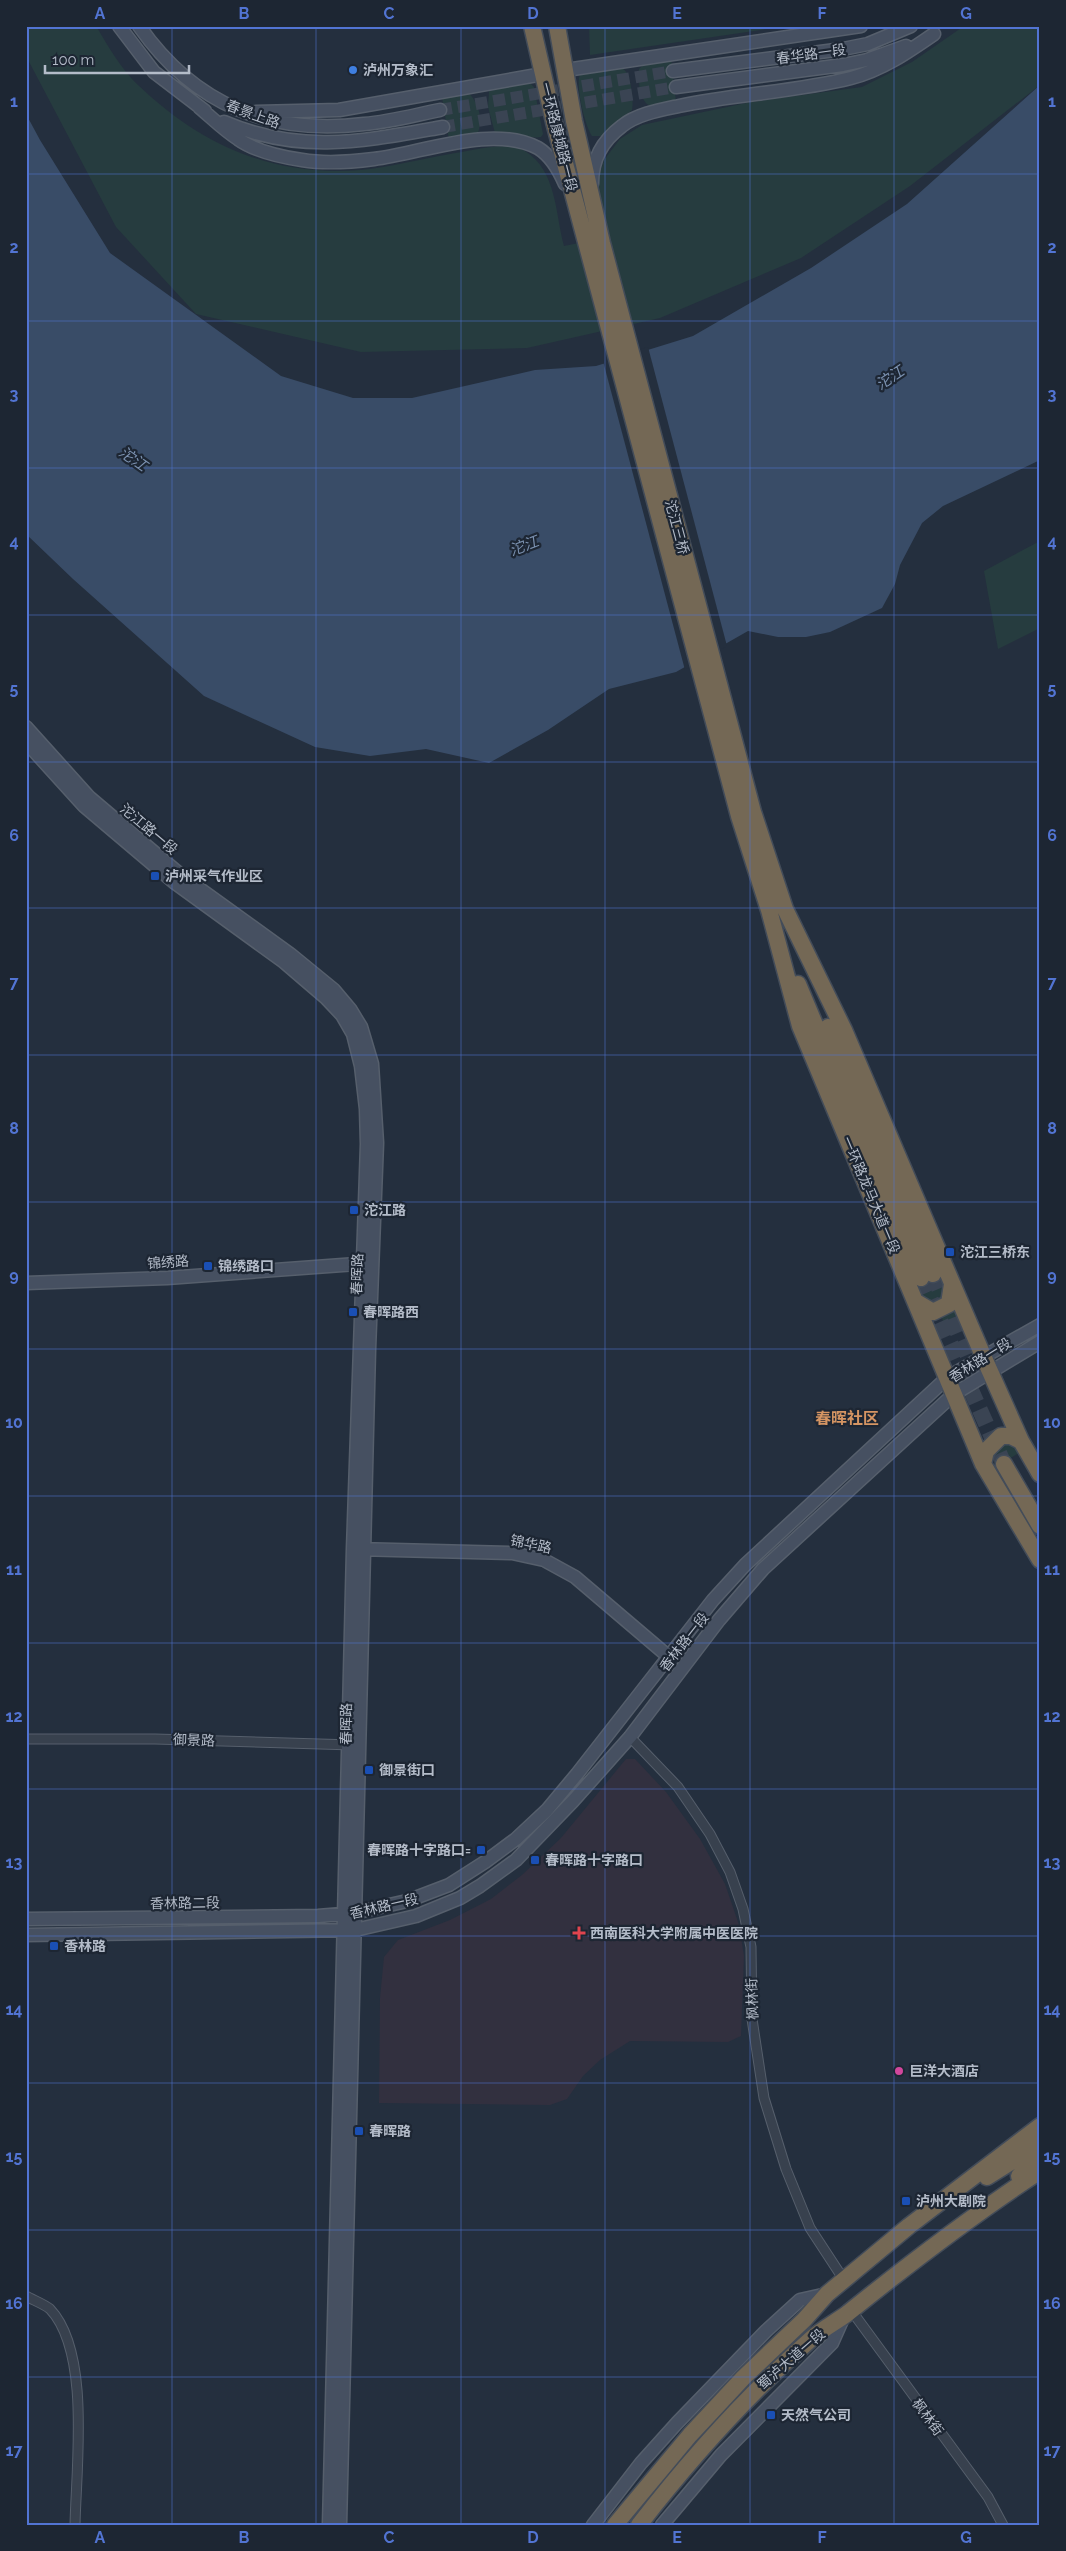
<svg xmlns="http://www.w3.org/2000/svg" width="1066" height="2551" viewBox="0 0 1066 2551" font-family="Raleway,'Noto Sans SC',sans-serif">
	<style>
		.medical { fill: #32303f }
		.green { fill: #263c3f }
		.water { fill: #394c67 }
		.pier { fill: #242f3e }
		.lines { fill: none; stroke-linecap: round; stroke-linejoin: round }
		.secondary-tunnel { stroke: #3a4453; stroke-width: 12; stroke-dasharray: 12 6; stroke-linecap: butt }
		.highway-tunnel { stroke: #3a4453; stroke-width: 16; stroke-dasharray: 16 8; stroke-linecap: butt }
		.street-casing { stroke: #565f6c; stroke-width: 11 }
		.secondary-casing { stroke: #565f6c; stroke-width: 15 }
		.highway-casing { stroke: #434c59; stroke-width: 19 }
		.street { stroke: #38414e; stroke-width: 9 }
		.secondary { stroke: #465061; stroke-width: 12 }
		.highway { stroke: #746855; stroke-width: 16 }
		.grid { fill: none; stroke: #5274d3; stroke-width: 1; stroke-opacity: 0.55 }
		.shop-dot { fill: #3f7fe0; stroke: #1d2633; stroke-width: 2 }
		.transit-dot { fill: #1a4fb4; stroke: #1d2633; stroke-width: 2 }
		.health-dot { fill: #e0444e; stroke: #1d2633; stroke-width: 2 }
		.hotel-dot { fill: #d1479c; stroke: #1d2633; stroke-width: 2 }
		.labels { text-anchor: middle; dominant-baseline: central; stroke-width: 4.5; stroke-linejoin: round; paint-order: stroke }
		.street-label { font-size: 14px; fill: #b4bcc9; stroke: #1d2633 }
		.poi-label { font-size: 14px; font-weight: bold; fill: #b4bcc9; stroke: #1d2633; text-anchor: start }
		.water-label { font-size: 15px; font-style: italic; fill: #7c92b1; stroke: #1d2633 }
		.quarter-label { font-size: 16px; font-weight: bold; fill: #d59563; stroke: #1d2633 }
		.neatline { fill: none; stroke: #5274d3; stroke-width: 2 }
		.grid-label { font-size: 16px; text-anchor: middle; font-weight: bold; fill: #5274d3 }
	</style>
	<rect width="100%" height="100%" fill="#242f3e"/>
	<path class="medical" d="M626 1759H635L666 1792 700 1839 725 1884 739 1925 744 1956 741 2036 728 2042 630 2041 600 2060 583 2076 567 2099 550 2105 379 2103 380 1998 384 1957 398 1940 450 1920 491 1899 522 1875 561 1838Z"/>
	<path class="green" d="M26 26H96C108 46 121 69 138 85 201 145 272 177 361 170 390 167 421 159 450 154 470 151 507 140 525 151 557 171 555 213 564 246L609 237 601 210 597 182 604 160 620 139 642 125 751 102 862 87 912 62 964 26H1040V85L910 186 801 258 660 318 527 348 361 352 196 314 116 227 26 56Z
		M589 26H788L590 55Z
		M671 58 676 102C669 103 659 107 652 106 639 104 638 79 639 69L644 64Z
		M622 68C631 72 634 101 632 110L602 136H592C585 126 575 85 580 75Z
		M529 82 534 87 543 134 541 137C532 139 508 133 495 133L488 107 489 91Z
		M468 92C479 104 483 118 478 133L449 140 442 97Z
		M1040 541V628L998 649 984 571Z
		M939 1275 944 1288 942 1299 933 1303 921 1297 915 1282Z
		M953 1309 960 1323 946 1329 941 1316Z
		M1007 1443 1016 1447 1019 1453 996 1467 992 1456 994 1450Z"/>
	<path class="water" d="M1040 85V460L943 506 922 523 900 565 895 584 882 608 830 632 806 637H778L748 631 676 672 609 689 548 730 489 763 426 749 370 756 315 747 204 696 73 579 26 534V114L40 140 110 253 281 376 353 398H412L535 370 596 366 693 336 811 268 907 204Z"/>
	<path class="pier" d="M648 347 727 646 685 670 603 361Z"/>
	<g class="lines">
		<path class="secondary-tunnel" d="M440 110 673 71
			M443 127 676 87"/>
		<path class="highway-tunnel" d="M933 1274 976 1375
			M921 1278 1004 1464"/>
		<g class="street-casing">
			<path id="street" d="M630 1737 678 1787 710 1834 730 1872 743 1909 751 1947 752 2019 764 2098 786 2169 810 2228 844 2280
				M26 1739H155L353 1745
				M26 2296C33 2300 44 2304 50 2309 91 2352 76 2468 75 2525
				M851 2310 988 2497 1003 2525"/>
		</g>
		<g class="secondary-casing">
			<path id="secondary" d="M119 26 154 72 205 111
				M139 26C195 106 270 135 364 124 390 122 415 115 440 110
				M566 70 861 26
				M673 71 843 49 868 44 911 26
				M676 87 843 65 867 60 906 46
				M199 107C212 118 224 130 238 139 255 151 281 157 302 160 326 164 351 162 374 159 423 153 492 124 538 148 551 156 559 170 565 184
				M256 112 339 110 543 74
				M224 122C302 155 364 141 443 127
				M592 184C592 159 602 141 622 126 637 114 660 110 679 106 736 94 795 92 851 78 882 70 908 52 934 34
				M26 727 89 797 182 876 290 954 334 990 350 1009 361 1027 372 1064 377 1143 369 1350 340 2525
				M26 742 84 806 175 883 284 962 326 998 342 1015 353 1034 361 1066 366 1109 367 1144 353 1549 329 2525
				M26 1283 167 1278 370 1263
				M356 1549 512 1553 544 1560 575 1577 669 1657
				M26 1919 318 1916 354 1913 407 1901 449 1885 485 1862 516 1839 547 1810 577 1774 713 1600 745 1565 948 1377 1040 1325
				M26 1935 355 1930 416 1916 460 1898 480 1886 516 1860 573 1801 630 1737 719 1620 763 1569 954 1394 1040 1342
				M593 2525 641 2463 677 2423 766 2331 800 2300 827 2294
				M662 2525 721 2455 832 2343 844 2316"/>
		</g>
		<g class="highway-casing">
			<path id="highway" d="M532 26 554 122 739 816 769 910 800 1026 983 1464 1040 1560
				M557 26 574 121 602 243 753 812 785 909 844 1030 984 1358 1021 1441 1040 1474
				M798 984 921 1278
				M828 1027 933 1274
				M916 1302 933 1312 949 1304 952 1284
				M983 1464 986 1451 1001 1436H1011L1021 1441
				M1004 1464 1040 1526
				M1019 2176 1040 2158
				M987 2177 1040 2144
				M615 2525 690 2435 744 2377 804 2320 827 2294 909 2226 1040 2126
				M639 2525C691 2458 747 2395 811 2339 822 2329 836 2322 848 2313 910 2263 973 2215 1040 2171"/>
		</g>
		<use href="#street" class="street"/>
		<use href="#secondary" class="secondary"/>
		<use href="#highway" class="highway"/>
	</g>
	<path class="grid" d="M172 26V2525M316 26V2525M461 26V2525M605 26V2525M750 26V2525M894 26V2525M26 174H1040M26 321H1040M26 468H1040M26 615H1040M26 762H1040M26 908H1040M26 1055H1040M26 1202H1040M26 1349H1040M26 1496H1040M26 1643H1040M26 1789H1040M26 1936H1040M26 2083H1040M26 2230H1040M26 2377H1040"/>
	<circle class="shop-dot" cx="353" cy="70" r="5"/>
	<g class="transit-dot">
		<rect x="150" y="871" width="10" height="10" rx="2.5"/>
		<rect x="349" y="1205" width="10" height="10" rx="2.5"/>
		<rect x="945" y="1247" width="10" height="10" rx="2.5"/>
		<rect x="203" y="1261" width="10" height="10" rx="2.5"/>
		<rect x="348" y="1307" width="10" height="10" rx="2.5"/>
		<rect x="364" y="1765" width="10" height="10" rx="2.5"/>
		<rect x="476" y="1845" width="10" height="10" rx="2.5"/>
		<rect x="530" y="1855" width="10" height="10" rx="2.5"/>
		<rect x="49" y="1941" width="10" height="10" rx="2.5"/>
		<rect x="354" y="2126" width="10" height="10" rx="2.5"/>
		<rect x="901" y="2196" width="10" height="10" rx="2.5"/>
		<rect x="766" y="2410" width="10" height="10" rx="2.5"/>
	</g>
	<path class="health-dot" d="M576.5 1925.5h5v5h5v5h-5v5h-5v-5h-5v-5h5z"/>
	<circle class="hotel-dot" cx="899" cy="2071" r="5"/>
	<g class="labels">
		<g class="street-label">
			<text transform="translate(811 54) rotate(-8)">春华路一段</text>
			<text transform="translate(253 114) rotate(20)">春景上路</text>
			<text transform="translate(559 137) rotate(76)">一环路康城路一段</text>
			<text transform="translate(677 527) rotate(75)">沱江三桥</text>
			<text transform="translate(149 829) rotate(40)">沱江路一段</text>
			<text transform="translate(871 1195) rotate(67)">一环路龙马大道一段</text>
			<text transform="translate(168 1262) rotate(-4)">锦绣路</text>
			<text transform="translate(357 1274) rotate(-88)">春晖路</text>
			<text transform="translate(980 1360) rotate(-32)">香林路一段</text>
			<text transform="translate(531 1544) rotate(12)">锦华路</text>
			<text transform="translate(684 1642) rotate(-52)">香林路一段</text>
			<text transform="translate(346 1724) rotate(-89)">春晖路</text>
			<text transform="translate(194 1740) rotate(2)">御景路</text>
			<text transform="translate(185 1903) rotate(-1)">香林路二段</text>
			<text transform="translate(384 1906) rotate(-13)">香林路一段</text>
			<text transform="translate(752 1999) rotate(-92)">枫林街</text>
			<text transform="translate(791 2359) rotate(-41)">蜀泸大道一段</text>
			<text transform="translate(928 2417) rotate(54)">枫林街</text>
		</g>
		<g class="poi-label">
			<text x="363" y="70">泸州万象汇</text>
			<text x="165" y="876">泸州采气作业区</text>
			<text x="364" y="1210">沱江路</text>
			<text x="960" y="1252">沱江三桥东</text>
			<text x="218" y="1266">锦绣路口</text>
			<text x="363" y="1312">春晖路西</text>
			<text x="379" y="1770">御景街口</text>
			<text x="471" y="1850" text-anchor="end">春晖路十字路口=</text>
			<text x="545" y="1860">春晖路十字路口</text>
			<text x="590" y="1933">西南医科大学附属中医医院</text>
			<text x="64" y="1946">香林路</text>
			<text x="909" y="2071">巨洋大酒店</text>
			<text x="369" y="2131">春晖路</text>
			<text x="916" y="2201">泸州大剧院</text>
			<text x="781" y="2415">天然气公司</text>
		</g>
		<g class="water-label">
			<text transform="translate(890 378) rotate(-34)">沱江</text>
			<text transform="translate(133 459) rotate(35)">沱江</text>
			<text transform="translate(524 546) rotate(-21)">沱江</text>
		</g>
		<g class="quarter-label">
			<text x="847" y="1418">春晖社区</text>
		</g>
	</g>
	<rect width="1066" height="2551" fill="none" stroke="#1d2633" stroke-width="55"/>
	<path d="M45 65v8h144v-8" fill="none" stroke="#b4bcc9" stroke-width="2.5"/>
	<text x="52" y="65" font-size="15" fill="#b4bcc9" stroke="#1d2633" stroke-width="4" paint-order="stroke">100 m</text>
	<rect x="28" y="28" width="1010" height="2496" class="neatline"/>
	<g class="grid-label">
		<text x="100" y="19">A</text>
		<text x="244" y="19">B</text>
		<text x="389" y="19">C</text>
		<text x="533" y="19">D</text>
		<text x="677" y="19">E</text>
		<text x="822" y="19">F</text>
		<text x="966" y="19">G</text>
		<text x="14" y="107">1</text>
		<text x="1052" y="107">1</text>
		<text x="14" y="253">2</text>
		<text x="1052" y="253">2</text>
		<text x="14" y="400">3</text>
		<text x="1052" y="400">3</text>
		<text x="14" y="547">4</text>
		<text x="1052" y="547">4</text>
		<text x="14" y="694">5</text>
		<text x="1052" y="694">5</text>
		<text x="14" y="841">6</text>
		<text x="1052" y="841">6</text>
		<text x="14" y="988">7</text>
		<text x="1052" y="988">7</text>
		<text x="14" y="1134">8</text>
		<text x="1052" y="1134">8</text>
		<text x="14" y="1281">9</text>
		<text x="1052" y="1281">9</text>
		<text x="14" y="1428">10</text>
		<text x="1052" y="1428">10</text>
		<text x="14" y="1575">11</text>
		<text x="1052" y="1575">11</text>
		<text x="14" y="1722">12</text>
		<text x="1052" y="1722">12</text>
		<text x="14" y="1868">13</text>
		<text x="1052" y="1868">13</text>
		<text x="14" y="2015">14</text>
		<text x="1052" y="2015">14</text>
		<text x="14" y="2162">15</text>
		<text x="1052" y="2162">15</text>
		<text x="14" y="2309">16</text>
		<text x="1052" y="2309">16</text>
		<text x="14" y="2456">17</text>
		<text x="1052" y="2456">17</text>
		<text x="100" y="2543">A</text>
		<text x="244" y="2543">B</text>
		<text x="389" y="2543">C</text>
		<text x="533" y="2543">D</text>
		<text x="677" y="2543">E</text>
		<text x="822" y="2543">F</text>
		<text x="966" y="2543">G</text>
	</g>
</svg>
